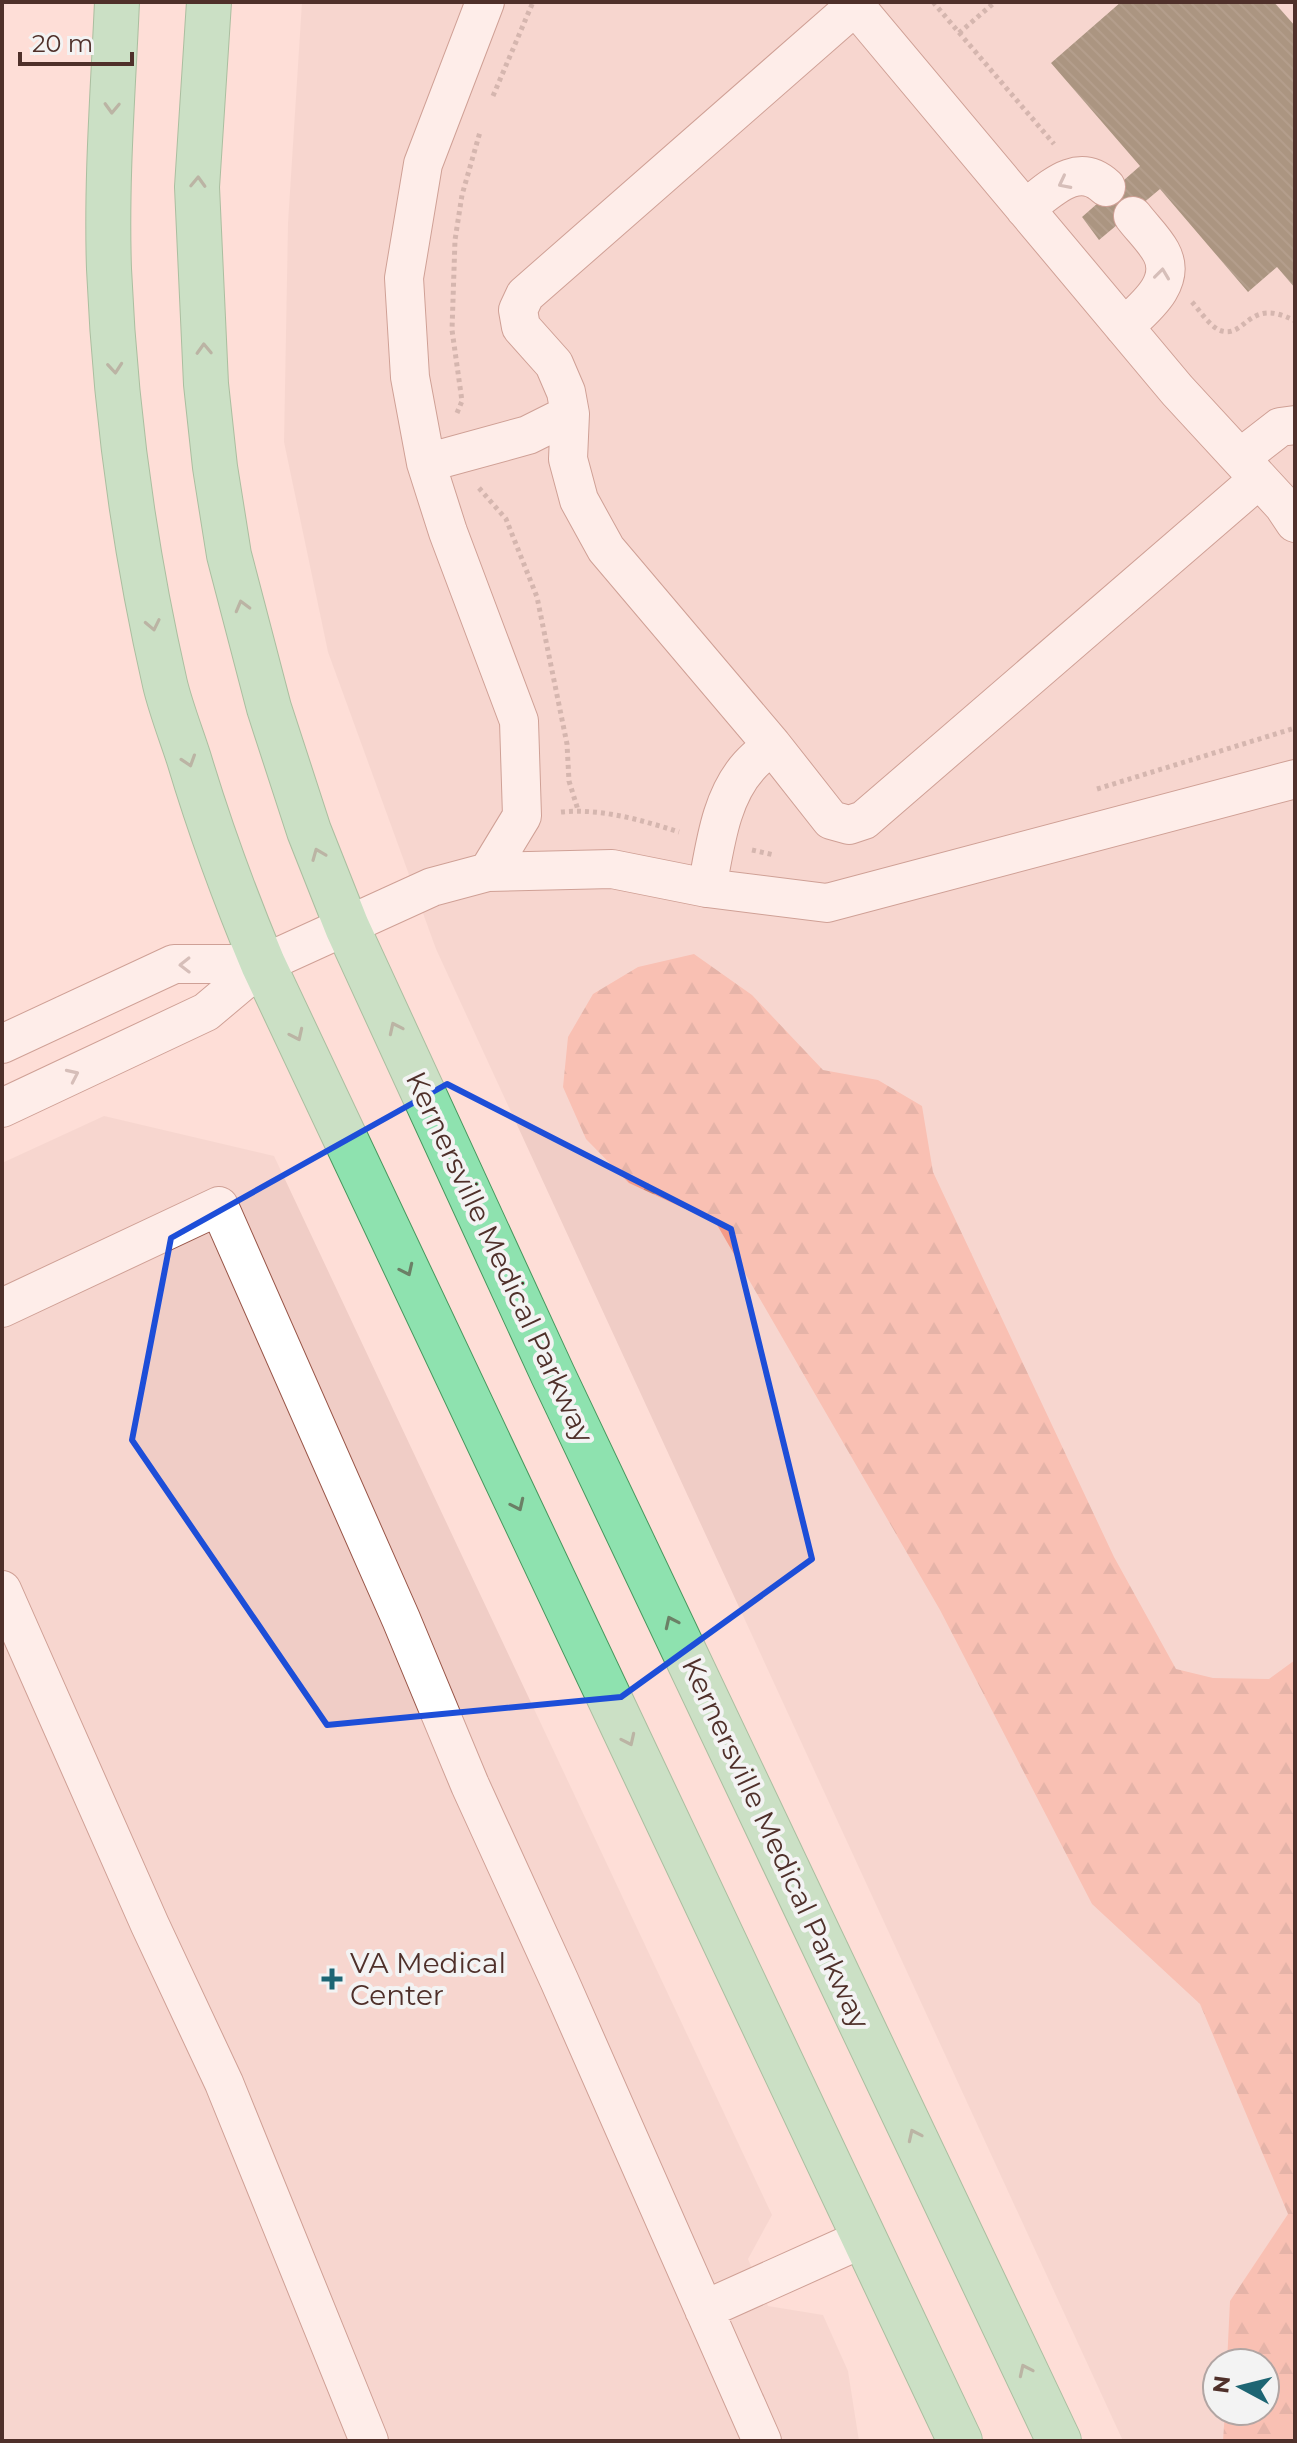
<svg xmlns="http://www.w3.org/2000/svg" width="1297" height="2443" viewBox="0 0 1297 2443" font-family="Montserrat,sans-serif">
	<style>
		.built { fill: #f0cdc6; fill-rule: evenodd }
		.forest { fill: url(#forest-firs) }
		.building { fill: url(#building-back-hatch) }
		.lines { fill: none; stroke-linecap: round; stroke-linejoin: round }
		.minor-casing { stroke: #985547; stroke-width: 40 }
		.major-casing { stroke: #47975d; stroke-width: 46 }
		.path { stroke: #a5867f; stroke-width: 5; stroke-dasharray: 4 4; stroke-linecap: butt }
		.minor { stroke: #fff; stroke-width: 38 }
		.major { stroke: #8ee2af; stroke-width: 44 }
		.oneway { stroke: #6b8066 }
		.oneway2 { stroke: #a79894 }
		.marked { fill: none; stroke: #1d4ed8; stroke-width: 6; stroke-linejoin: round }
		.poi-dot { fill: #1d6573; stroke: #f3f3f3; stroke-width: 3 }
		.labels { text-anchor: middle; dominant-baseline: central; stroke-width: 8; stroke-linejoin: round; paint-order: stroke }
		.street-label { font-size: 28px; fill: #4f302a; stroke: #f3f3f3 }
		.poi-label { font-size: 28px; fill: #4f302a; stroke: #f3f3f3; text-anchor: start }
	</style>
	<defs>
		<pattern id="forest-firs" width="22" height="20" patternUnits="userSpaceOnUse" patternTransform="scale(2)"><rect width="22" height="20" fill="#f49b88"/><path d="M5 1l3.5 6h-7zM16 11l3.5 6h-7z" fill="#c87f6f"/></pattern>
		<pattern id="building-back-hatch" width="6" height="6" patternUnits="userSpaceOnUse" patternTransform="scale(2)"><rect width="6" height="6" fill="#473c19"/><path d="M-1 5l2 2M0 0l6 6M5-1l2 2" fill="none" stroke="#5b5032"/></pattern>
	</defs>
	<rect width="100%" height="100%" fill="#feded7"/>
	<path class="built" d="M302 2H1295V2441H1123L436 949 328 652 284 442 288 223ZM1217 2363H1265V2411H1217Z
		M104 1116 274 1156 772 2215 748 2259 768 2306 823 2315 848 2371 859 2441H2V1163Z"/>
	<path class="forest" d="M694 954 752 995 823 1070 878 1080 922 1106 933 1172 1114 1557 1176 1669 1213 1678 1269 1679 1295 1660V2441H1223L1225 2411H1265V2363H1227L1230 2301 1288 2214 1200 2004 1092 1904 940 1610 716 1223 629 1183 586 1139 563 1087 568 1037 593 994 638 967Z"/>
	<path class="building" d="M1121 2H1274L1295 26V288L1277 267 1248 292 1160 189 1099 240 1082 217 1140 166 1051 63Z"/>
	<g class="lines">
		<g class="minor-casing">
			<path id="minor" d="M485 2 423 164 404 278 410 377 426 463 448 532 519 721 522 816 488 872
				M852 2 1177 390 1283 505 1295 523
				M855 6 525 295 518 310 521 327 554 364 566 392 570 414 568 459 579 500 606 549 772 745 831 820 849 825 864 820 1259 479
				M1025 209C1050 190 1077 160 1106 187
				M1124 327C1143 309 1178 283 1161 252 1154 239 1142 228 1133 216
				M1240 458 1280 427 1295 425
				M426 463 528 435 570 414
				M707 888C715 847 720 798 749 766 756 758 765 751 772 745
				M2 1044 174 964H263
				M2 1108 206 1012 263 964 432 887 488 872 612 869 707 888 827 903 1295 779
				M2 1308 219 1206 401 1619 470 1785 559 1980 762 2441
				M2 1590 150 1925 224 2083 369 2441
				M704 2310 864 2238"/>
		</g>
		<g class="major-casing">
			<path id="major" d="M117 2C113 91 106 180 109 269 115 408 134 548 165 684 171 709 181 734 189 759 210 829 235 897 263 964L960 2441
				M209 2 197 187 206 384 215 467 229 555 269 708 309 831 347 927 553 1375 1059 2441"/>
		</g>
		<path class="path" d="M933 2 1054 144
			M959 33 995 2
			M493 96 533 2
			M1192 302C1200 311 1209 325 1219 330 1246 341 1247 295 1295 321
			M457 413 462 401 452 330 455 240 462 195 480 132
			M479 488 506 519 537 597 567 744 569 781 578 810
			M1097 789 1295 728
			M561 812C600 808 642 820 679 832
			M752 850 774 855"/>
		<use href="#minor" class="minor"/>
		<use href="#major" class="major"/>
	</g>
	<defs><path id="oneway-chevron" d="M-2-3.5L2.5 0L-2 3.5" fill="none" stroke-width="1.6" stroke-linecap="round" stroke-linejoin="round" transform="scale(2)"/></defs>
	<g class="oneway">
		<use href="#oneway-chevron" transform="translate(112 108) rotate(92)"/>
		<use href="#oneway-chevron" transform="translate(198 182) rotate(-88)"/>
		<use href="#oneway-chevron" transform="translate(204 349) rotate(-92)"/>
		<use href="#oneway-chevron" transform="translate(115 368) rotate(85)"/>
		<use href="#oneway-chevron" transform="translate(242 606) rotate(-105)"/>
		<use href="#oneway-chevron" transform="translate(153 625) rotate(78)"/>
		<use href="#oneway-chevron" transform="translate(189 761) rotate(72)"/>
		<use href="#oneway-chevron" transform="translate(318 854) rotate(-112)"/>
		<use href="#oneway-chevron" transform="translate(395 1028) rotate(-115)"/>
		<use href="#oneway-chevron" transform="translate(297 1035) rotate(65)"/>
		<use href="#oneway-chevron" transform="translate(407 1270) rotate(65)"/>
		<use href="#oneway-chevron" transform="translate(518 1505) rotate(65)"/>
		<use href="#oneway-chevron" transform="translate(671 1622) rotate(-115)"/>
		<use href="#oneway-chevron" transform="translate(629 1740) rotate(65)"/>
		<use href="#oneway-chevron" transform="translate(914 2135) rotate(-115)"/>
		<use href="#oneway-chevron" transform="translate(1025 2370) rotate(-115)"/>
	</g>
	<g class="oneway2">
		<use href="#oneway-chevron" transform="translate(1064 183) rotate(153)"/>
		<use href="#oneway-chevron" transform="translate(1162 274) rotate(-83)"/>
		<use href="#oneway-chevron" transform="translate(185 965) rotate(179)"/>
		<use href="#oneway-chevron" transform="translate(73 1075) rotate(-25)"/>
	</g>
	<path d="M0 0H1297V2443H0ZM447 1084 731 1229 812 1559 621 1697 327 1725 132 1440 171 1238Z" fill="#feded7" fill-opacity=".55" fill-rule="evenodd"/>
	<path class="marked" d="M447 1084 731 1229 812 1559 621 1697 327 1725 132 1440 171 1238Z"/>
	<path class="poi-dot" d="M328 1967h8v8h8v8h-8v8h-8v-8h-8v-8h8z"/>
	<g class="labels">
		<g class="street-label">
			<text transform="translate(500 1257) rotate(65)">Kernersville Medical Parkway</text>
			<text transform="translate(776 1843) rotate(65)">Kernersville Medical Parkway</text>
		</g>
		<g class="poi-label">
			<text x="350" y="1963">VA Medical<tspan x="350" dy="32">Center</tspan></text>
		</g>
	</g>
	<rect width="1297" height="2443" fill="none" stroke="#4f302a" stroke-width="8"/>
	<g transform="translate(1241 2387) rotate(277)"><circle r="38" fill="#f3f3f3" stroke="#b1a5a3" stroke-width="2"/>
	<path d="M0-6L14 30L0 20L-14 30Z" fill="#1d6573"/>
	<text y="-12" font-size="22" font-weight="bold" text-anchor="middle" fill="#4f302a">N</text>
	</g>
	<path d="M20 52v12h112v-12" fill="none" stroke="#4f302a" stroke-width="4"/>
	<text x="32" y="52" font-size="24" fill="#4f302a" stroke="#f3f3f3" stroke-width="6" paint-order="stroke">20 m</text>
</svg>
